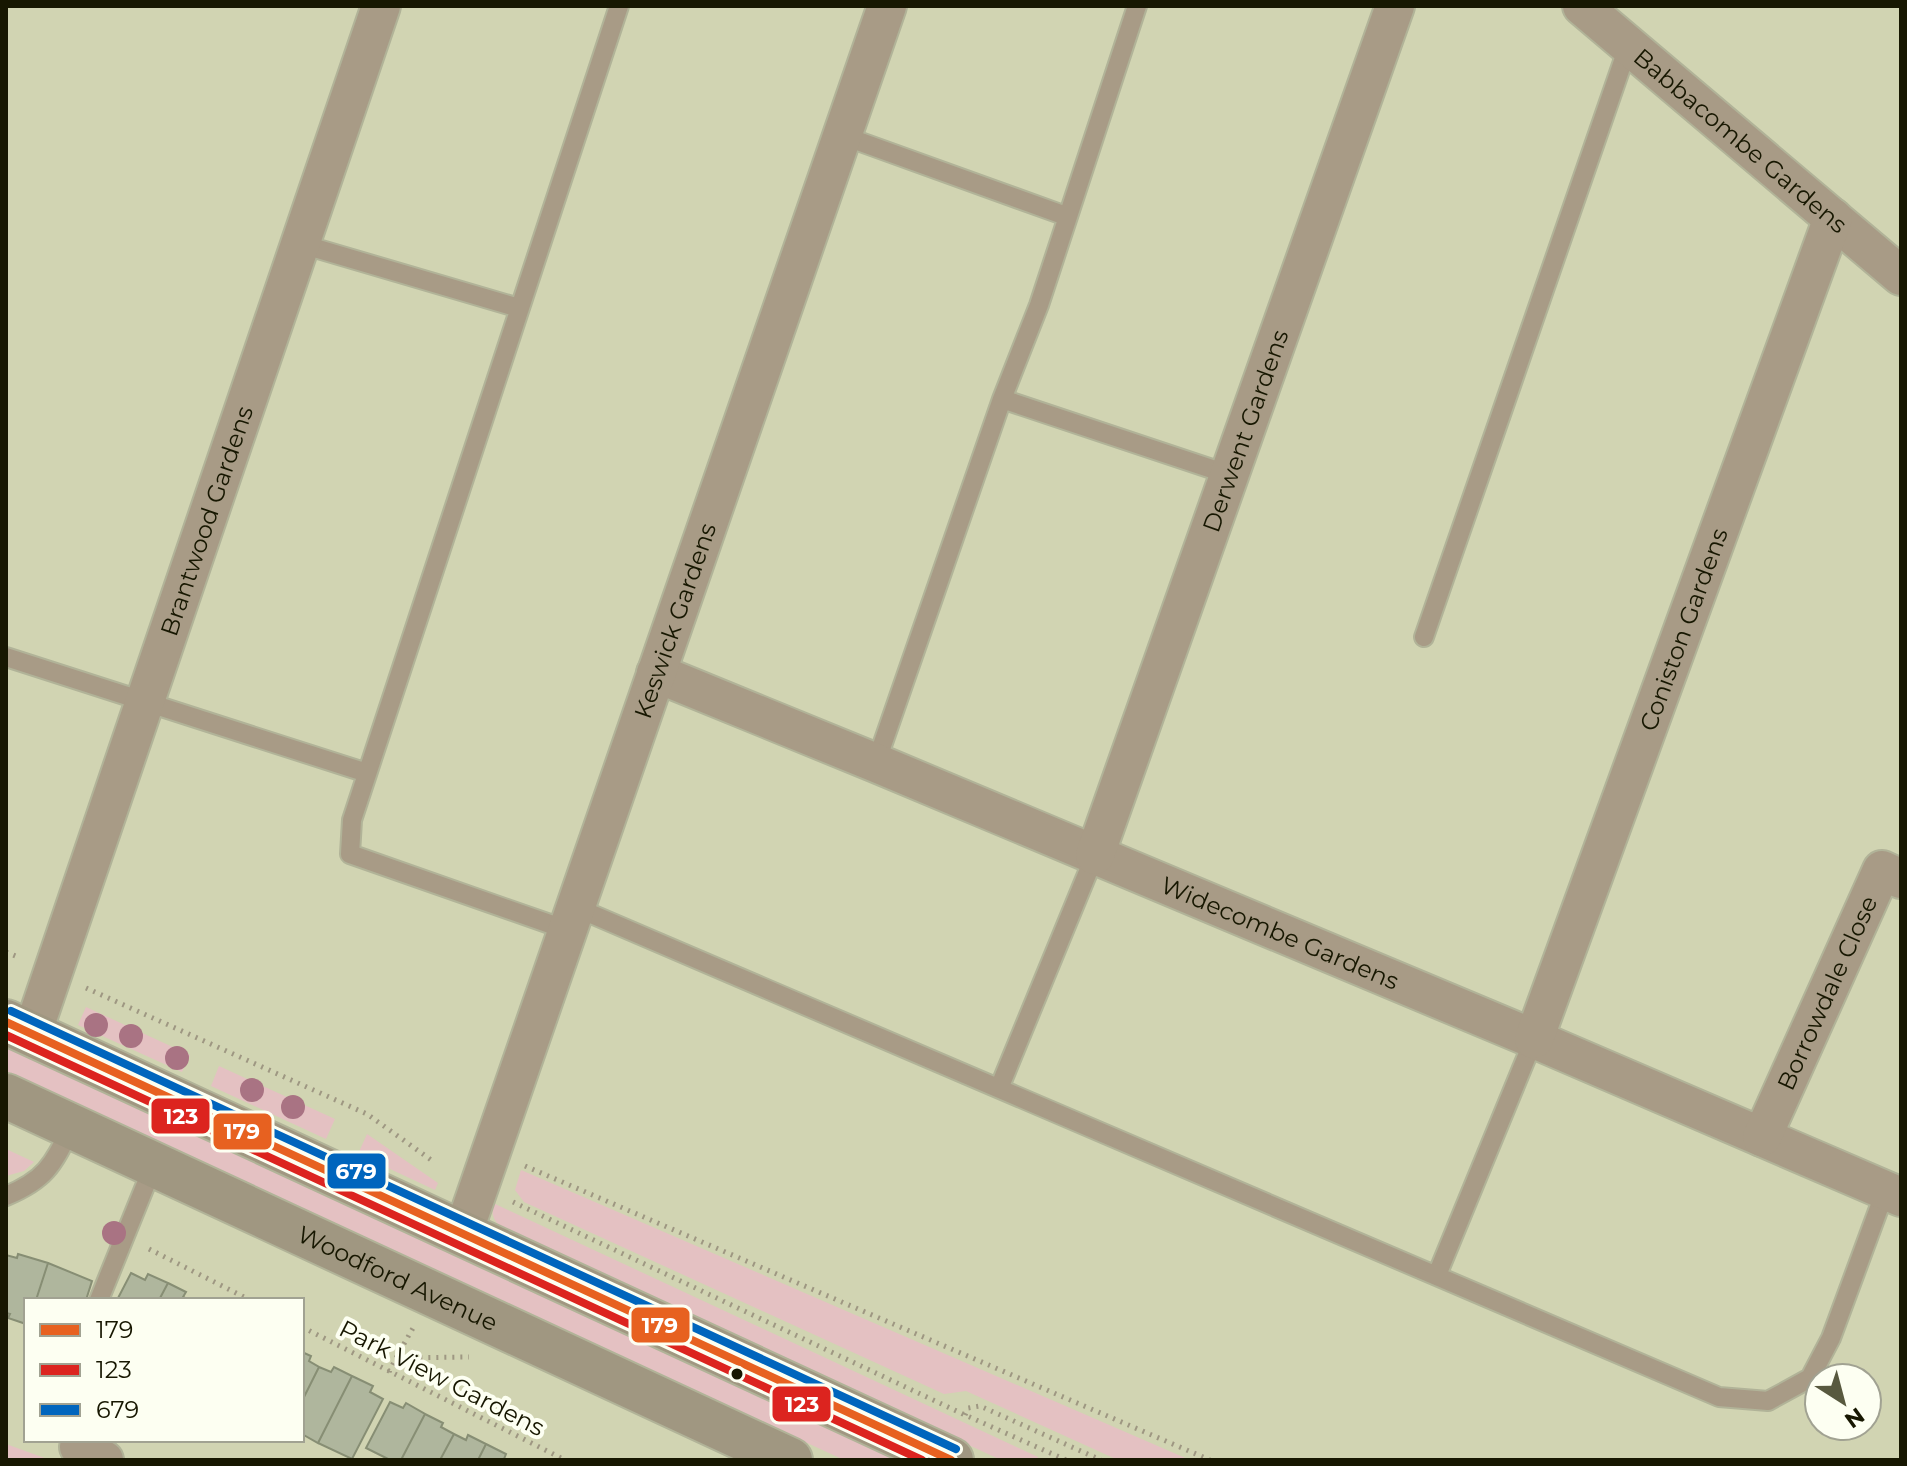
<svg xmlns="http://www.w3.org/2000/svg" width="1907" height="1466" viewBox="0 0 1907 1466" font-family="Montserrat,sans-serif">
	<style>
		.green { fill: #e4c1c2 }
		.building { fill: #afb69d; stroke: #878e74; stroke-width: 2 }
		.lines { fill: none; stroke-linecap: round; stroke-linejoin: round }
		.service-casing { stroke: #b1b398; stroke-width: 22 }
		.minor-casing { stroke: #b1b398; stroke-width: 42 }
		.trunk-casing { stroke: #b1b398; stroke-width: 48 }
		.path { stroke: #9e9782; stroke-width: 5; stroke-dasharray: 2 6; stroke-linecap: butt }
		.service { stroke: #a89b86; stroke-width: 18 }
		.minor { stroke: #a89b86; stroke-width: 38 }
		.trunk { stroke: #a09781; stroke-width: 44 }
		.bus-1-casing { stroke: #fdfff2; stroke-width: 14 }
		.bus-2-casing { stroke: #fdfff2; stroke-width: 14 }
		.bus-3-casing { stroke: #fdfff2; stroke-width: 14 }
		.bus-1 { stroke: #e76120; stroke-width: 8 }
		.bus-2 { stroke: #dc241f; stroke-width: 8 }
		.bus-3 { stroke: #0065bd; stroke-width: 8 }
		.tree { fill: #a97383 }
		.bus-dot { fill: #171701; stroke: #fdfff2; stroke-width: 3 }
		.labels { text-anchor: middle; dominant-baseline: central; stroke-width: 8; stroke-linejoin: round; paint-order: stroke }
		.street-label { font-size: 24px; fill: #171701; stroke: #fdfff2 }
		.line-badge { stroke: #fdfff2; stroke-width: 3 }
		.badge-label { font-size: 22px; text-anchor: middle; font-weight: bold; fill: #fff }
	</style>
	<rect width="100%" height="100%" fill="#d1d4b2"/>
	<path class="green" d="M86 1007 190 1055 182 1072 78 1025Z
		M6 1047 900 1460H844L6 1071Z
		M219 1066 335 1119 326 1139 211 1086Z
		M367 1134 438 1183 435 1190 358 1154Z
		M6 1149 34 1162 24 1171 6 1176Z
		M521 1170 1190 1460H1118L966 1391 944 1394 524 1202 515 1190Z
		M493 1203 1038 1457 1037 1460H1001L504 1229C494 1222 491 1216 493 1203Z
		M6 1444 50 1460H6Z"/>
	<path class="building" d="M18 1254 48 1263 36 1300H26V1324L8 1318 10 1314 6 1313V1255L17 1258Z
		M48 1263 92 1281 86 1300H36Z
		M131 1273 145 1280 148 1274 168 1283 159 1300H117Z
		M168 1283 186 1292 183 1297 189 1300H159Z
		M302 1352 311 1356 309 1361 319 1367 302 1401Z
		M319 1367 331 1372 334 1367 352 1376 318 1443 302 1434V1401Z
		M352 1376 373 1386 370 1392 383 1399 352 1459 318 1443Z
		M390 1402 403 1408 406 1403 425 1414 401 1460H390L366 1448Z
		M425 1414 443 1423 441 1427 454 1434 440 1460H401Z
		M454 1434 466 1440 468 1435 486 1444 478 1460H440Z
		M486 1444 506 1454 504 1459 506 1460H478Z"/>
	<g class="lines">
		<g class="service-casing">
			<path id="service" d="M844 136 1066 216
				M301 244 519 308
				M1002 399 1230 475
				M1424 637 1628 47
				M6 657 367 773
				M876 763 1002 399 1039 305 1137 6
				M575 907 1719 1397 1768 1401 1810 1378 1831 1338 1886 1189
				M567 930 350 854 352 820 619 6
				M1000 1086 1095 855
				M6 1196C47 1179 53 1164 72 1126
				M1437 1275 1534 1039
				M99 1300 154 1164"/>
		</g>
		<g class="minor-casing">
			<g id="minor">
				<path id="s1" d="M1582 6 1901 276"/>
				<path id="s2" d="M656 673 876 763 1534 1039 1901 1197"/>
				<path id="s3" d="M1095 855 1395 6"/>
				<path id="s4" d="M32 1034 381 6"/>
				<path id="s5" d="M1534 1039 1833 218"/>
				<path id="s6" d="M1762 1137 1882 870 1901 879"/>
				<path id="s7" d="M463 1233 887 6"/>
				<path d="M79 1447 104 1460"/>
			</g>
		</g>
		<g class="trunk-casing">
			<g id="trunk">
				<path d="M6 1022 951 1460"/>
				<path id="s8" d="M6 1096 790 1460"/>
			</g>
		</g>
		<path class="path" d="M6 952 18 957
			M86 988 367 1114 434 1162
			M525 1166 1210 1460
			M513 1202 965 1415 1066 1460
			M149 1249 250 1300
			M302 1327 565 1460
			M396 1358 413 1328
			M389 1372 396 1358 469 1357
			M965 1415 968 1408 980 1406 1101 1460"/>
		<use href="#service" class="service"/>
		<use href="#minor" class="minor"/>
		<use href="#trunk" class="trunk"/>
		<g class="bus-1-casing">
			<path id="bus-1" d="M6 1022 951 1460"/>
		</g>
		<g class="bus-2-casing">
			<path id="bus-2" d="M6 1035 922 1460"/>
		</g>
		<g class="bus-3-casing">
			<path id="bus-3" d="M11 1011 956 1449"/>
		</g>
		<use href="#bus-1" class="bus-1"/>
		<use href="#bus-2" class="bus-2"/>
		<use href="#bus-3" class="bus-3"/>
	</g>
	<g class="tree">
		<circle cx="96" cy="1025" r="12"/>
		<circle cx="131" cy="1036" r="12"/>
		<circle cx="177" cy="1058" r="12"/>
		<circle cx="252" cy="1090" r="12"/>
		<circle cx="293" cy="1107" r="12"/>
		<circle cx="114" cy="1233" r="12"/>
	</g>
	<circle class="bus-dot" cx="737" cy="1374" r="7"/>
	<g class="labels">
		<g class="street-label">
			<text stroke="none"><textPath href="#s1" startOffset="208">Babbacombe Gardens</textPath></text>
			<text stroke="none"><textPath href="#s3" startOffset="450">Derwent Gardens</textPath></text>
			<text stroke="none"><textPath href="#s4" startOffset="542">Brantwood Gardens</textPath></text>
			<text stroke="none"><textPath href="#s7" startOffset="648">Keswick Gardens</textPath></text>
			<text stroke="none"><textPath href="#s5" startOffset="436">Coniston Gardens</textPath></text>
			<text stroke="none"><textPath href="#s2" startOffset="676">Widecombe Gardens</textPath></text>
			<text stroke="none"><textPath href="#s6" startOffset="158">Borrowdale Close</textPath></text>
			<text stroke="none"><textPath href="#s8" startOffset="432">Woodford Avenue</textPath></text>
			<text transform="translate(442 1378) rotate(27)">Park View Gardens</text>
		</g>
	</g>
	<g class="line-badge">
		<rect x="150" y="1097" width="61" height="38" rx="8" fill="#dc241f"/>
		<rect x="212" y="1112" width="61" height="39" rx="8" fill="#e76120"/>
		<rect x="326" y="1152" width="61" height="38" rx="8" fill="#0065bd"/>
		<rect x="630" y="1306" width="61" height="38" rx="8" fill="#e76120"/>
		<rect x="771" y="1385" width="61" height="38" rx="8" fill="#dc241f"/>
	</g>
	<g class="badge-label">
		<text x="181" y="1124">123</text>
		<text x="242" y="1139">179</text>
		<text x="356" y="1179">679</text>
		<text x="660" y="1333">179</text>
		<text x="802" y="1412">123</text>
	</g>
	<rect width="1907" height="1466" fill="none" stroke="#171701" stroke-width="16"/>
	<rect x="24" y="1298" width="280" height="144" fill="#fdfff2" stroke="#a1a292" stroke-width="2"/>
	<rect x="40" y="1324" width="40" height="12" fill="#e76120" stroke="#a1a292" stroke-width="2"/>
	<text x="96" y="1338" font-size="24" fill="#171701">179</text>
	<rect x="40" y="1364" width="40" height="12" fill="#dc241f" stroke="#a1a292" stroke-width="2"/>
	<text x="96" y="1378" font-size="24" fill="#171701">123</text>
	<rect x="40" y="1404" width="40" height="12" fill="#0065bd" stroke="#a1a292" stroke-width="2"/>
	<text x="96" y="1418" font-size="24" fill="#171701">679</text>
	<g transform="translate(1843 1402) rotate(144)"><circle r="38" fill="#fdfff2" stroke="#a1a292" stroke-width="2"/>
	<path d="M0-6L14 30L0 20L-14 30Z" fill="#58593f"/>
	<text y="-12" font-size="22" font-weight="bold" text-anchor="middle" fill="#171701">N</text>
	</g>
</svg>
